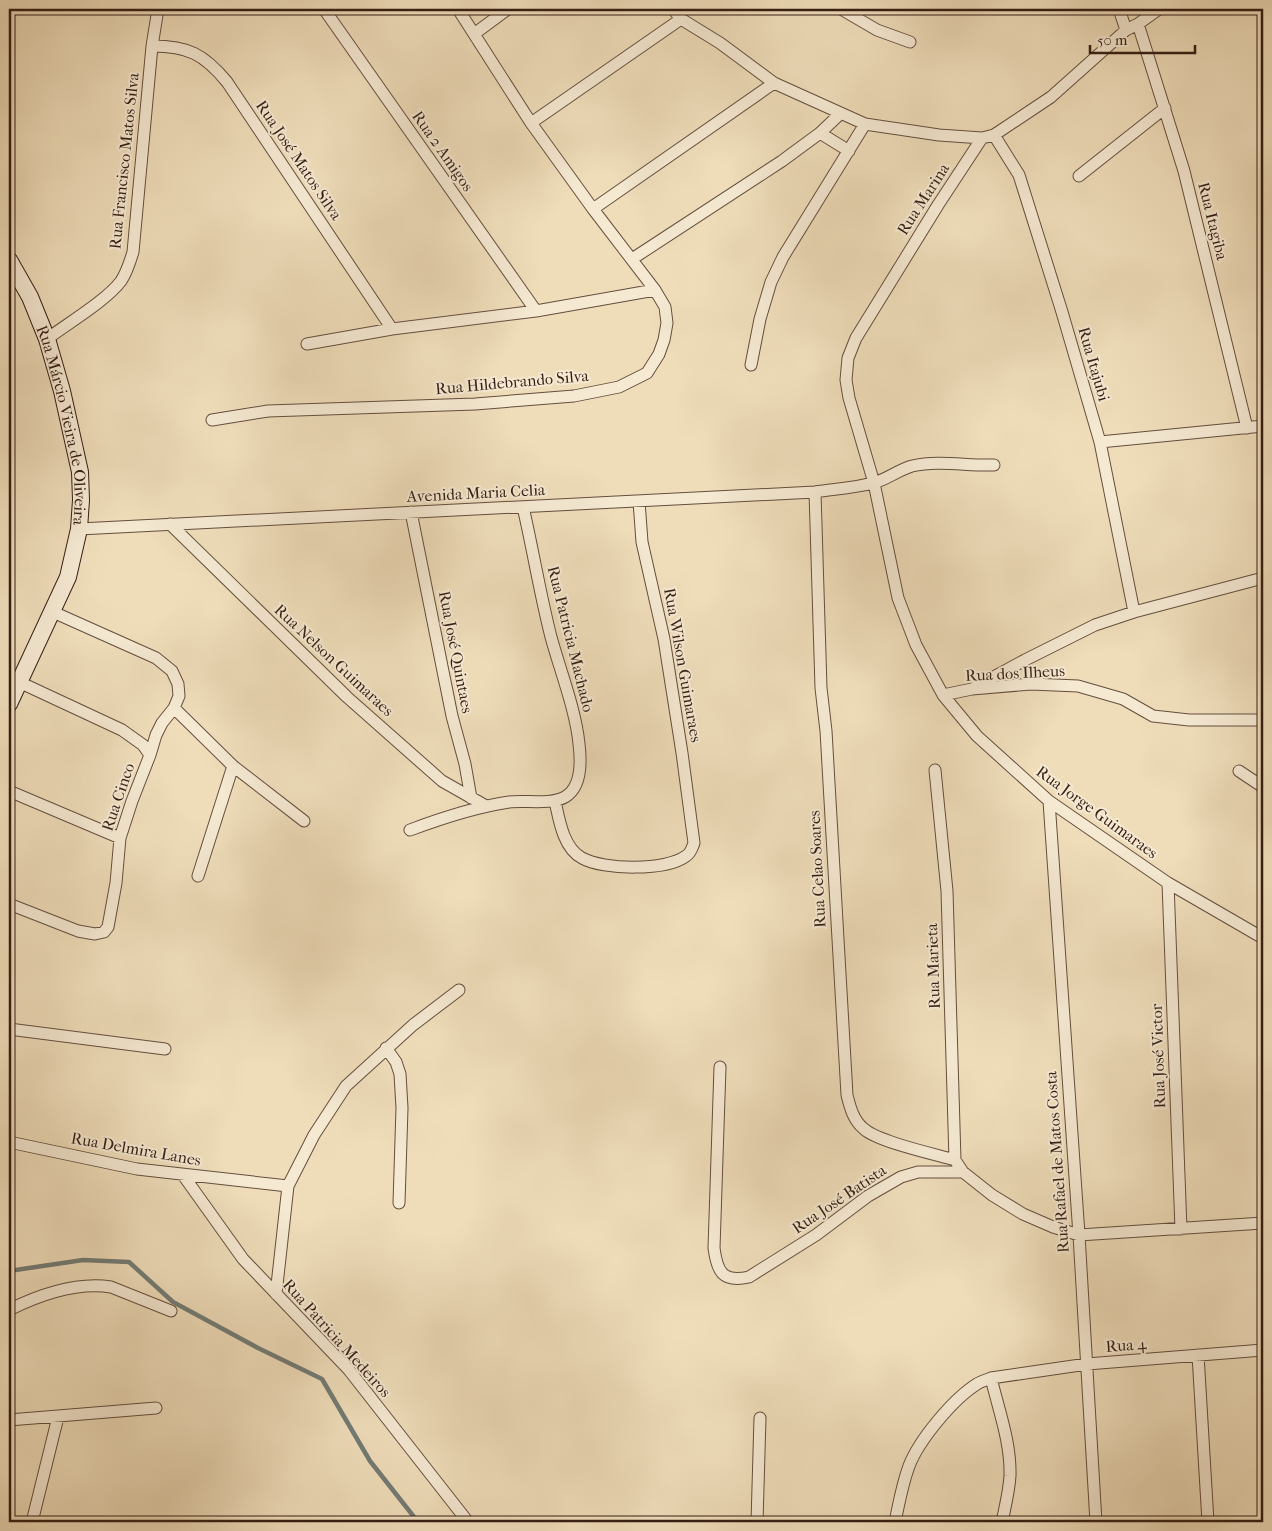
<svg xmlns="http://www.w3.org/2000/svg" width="1272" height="1531" viewBox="0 0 1272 1531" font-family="'IM FELL French Canon',serif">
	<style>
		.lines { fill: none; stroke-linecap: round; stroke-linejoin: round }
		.stream { stroke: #737c76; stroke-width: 4.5 }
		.minor-casing { stroke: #644e3e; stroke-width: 13 }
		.secondary-casing { stroke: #351e14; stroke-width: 18 }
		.minor { stroke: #f5e9d2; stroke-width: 11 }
		.secondary { stroke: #f5e9d2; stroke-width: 16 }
		.labels { text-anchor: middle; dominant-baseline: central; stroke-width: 4; stroke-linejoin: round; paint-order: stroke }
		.street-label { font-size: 16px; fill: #351e14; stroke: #f5e9d2 }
	</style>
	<rect width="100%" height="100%" fill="#efddba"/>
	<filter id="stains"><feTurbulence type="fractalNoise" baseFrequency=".004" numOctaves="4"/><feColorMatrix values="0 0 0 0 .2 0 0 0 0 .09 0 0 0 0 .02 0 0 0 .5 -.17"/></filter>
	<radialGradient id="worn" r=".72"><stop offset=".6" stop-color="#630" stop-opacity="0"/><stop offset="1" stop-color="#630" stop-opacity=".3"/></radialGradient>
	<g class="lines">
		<path class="stream" d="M9 1271 83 1260 129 1262 173 1302 258 1348 322 1379 370 1461 418 1522"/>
		<g class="minor-casing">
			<path id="minor" d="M324 9 536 311
				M673 9 681 19 720 43 774 83 865 124 939 135 982 138 994 135 1051 97 1126 30 1138 24 1159 9
				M841 9 877 30 910 42
				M1119 9 1126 30
				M1138 24 1184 171 1247 428
				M474 34 508 9
				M152 46C188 46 204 54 227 82L392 329
				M531 123 681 19
				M820 133 849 151
				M994 135 1019 175 1062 312 1100 442 1134 612
				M982 138 938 205 856 338 848 358 846 380 849 398 874 483 898 598 916 645 943 695 977 736 1049 801 1168 883 1263 938
				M1079 176 1165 108
				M593 209 774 83
				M632 259 782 161 820 133 841 113
				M47 339C67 324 107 300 121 281 127 272 130 262 133 252L152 46 158 9
				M307 344 392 329 536 311 655 290
				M751 365 760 319 771 282 783 257 865 124
				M212 420 268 411 475 404 574 396 619 387 647 373 659 354 664 340 667 323 665 307 655 290 593 209 531 123 458 9
				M1100 442 1263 426
				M815 492 821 688 826 731 847 1095C850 1107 853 1120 864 1129 879 1142 934 1154 955 1160L963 1172
				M411 512 452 716 465 764 471 798
				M170 524 347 697 442 781 486 806
				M79 529 815 492C834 489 854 488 873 483 886 480 898 470 912 466 939 460 967 466 994 465
				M19 682 122 730 143 745 150 755
				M975 687 1025 660 1095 625 1134 612 1263 578
				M943 695 972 689 1031 684 1078 686 1123 699 1153 716 1189 720H1263
				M174 708 233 766 304 821
				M935 770 947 891 955 1160
				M1239 771 1263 787
				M9 791 120 838
				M555 801C559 819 563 848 582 858 603 870 666 871 686 856 691 853 692 848 694 843L682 753 664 639 642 542 639 501
				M1049 801 1079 1235 1096 1522
				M410 830C442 818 475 807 509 802 525 800 551 805 565 797 582 787 581 760 579 744 576 711 560 670 551 637 540 594 533 550 523 507
				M198 876 233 766
				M1168 883 1181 1229
				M9 904 78 931 95 934 104 932 108 927 116 883 120 838 132 801 150 755 156 735 162 723 174 708 179 696 178 684 172 671 156 658 53 612
				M9 1029 165 1049
				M386 1048 396 1062 400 1074 402 1108 399 1203
				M720 1067 714 1248C717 1271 722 1283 749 1277L816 1235 868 1196 901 1177 918 1172H963L992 1195 1023 1214 1053 1227 1079 1235 1263 1223
				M9 1142 137 1169 288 1186
				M183 1175 243 1259 349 1370 468 1522
				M276 1294 288 1186 314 1135 346 1086 413 1025 459 990
				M9 1310C39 1295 77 1282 111 1287L171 1311
				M1198 1355 1208 1522
				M991 1378C999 1411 1011 1443 1010 1476 1009 1492 1005 1507 1002 1522
				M9 1420 156 1408
				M32 1522 58 1417
				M757 1522 760 1418
				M895 1522C899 1503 902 1485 909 1466 919 1440 953 1399 977 1384 981 1381 987 1380 991 1378L1087 1364 1263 1350"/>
		</g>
		<g class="secondary-casing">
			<g id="secondary">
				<path id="s1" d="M9 260 30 297 47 339 62 391 80 472 81 500 79 529 68 577 9 704"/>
			</g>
		</g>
		<use href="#minor" class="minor"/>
		<use href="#secondary" class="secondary"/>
	</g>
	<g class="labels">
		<g class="street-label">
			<text transform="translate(443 151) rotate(55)">Rua 2 Amigos</text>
			<text transform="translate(299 160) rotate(56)">Rua José Matos Silva</text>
			<text transform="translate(124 161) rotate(-84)">Rua Francisco Matos Silva</text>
			<text transform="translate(923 199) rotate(-57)">Rua Marina</text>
			<text transform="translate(1213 221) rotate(76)">Rua Itagiba</text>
			<text transform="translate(1094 364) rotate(74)">Rua Itajubi</text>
			<text transform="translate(512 382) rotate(-5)">Rua Hildebrando Silva</text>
			<text stroke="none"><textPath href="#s1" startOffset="176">Rua Márcio Vieira de Oliveira</textPath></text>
			<text transform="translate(476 493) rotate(-3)">Avenida Maria Celia</text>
			<text transform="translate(571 639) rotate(76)">Rua Patricia Machado</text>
			<text transform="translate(456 652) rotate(79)">Rua José Quintaes</text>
			<text transform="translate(334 660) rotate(43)">Rua Nelson Guimaraes</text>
			<text transform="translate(683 665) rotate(80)">Rua Wilson Guimaraes</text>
			<text transform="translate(1015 673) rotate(-3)">Rua dos Ilheus</text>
			<text transform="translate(118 797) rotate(-71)">Rua Cinco</text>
			<text transform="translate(1097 812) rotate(36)">Rua Jorge Guimaraes</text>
			<text transform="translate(817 869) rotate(-93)">Rua Celao Soares</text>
			<text transform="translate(933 966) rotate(-92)">Rua Marieta</text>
			<text transform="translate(1158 1056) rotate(-92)">Rua José Victor</text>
			<text transform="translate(136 1149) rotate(10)">Rua Delmira Lanes</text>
			<text transform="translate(1057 1162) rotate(-94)">Rua Rafael de Matos Costa</text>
			<text transform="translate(839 1199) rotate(-34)">Rua José Batista</text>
			<text transform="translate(337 1338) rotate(48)">Rua Patricia Medeiros</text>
			<text transform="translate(1126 1345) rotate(-4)">Rua 4</text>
		</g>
	</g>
	<rect width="1272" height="1531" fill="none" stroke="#efddba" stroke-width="30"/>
	<rect x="10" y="10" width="1252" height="1511" fill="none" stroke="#351e14" stroke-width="2.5"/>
	<rect x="15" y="15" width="1242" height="1501" fill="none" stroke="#351e14"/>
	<path d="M1090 45v8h105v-8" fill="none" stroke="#351e14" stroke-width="2.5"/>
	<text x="1097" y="45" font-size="15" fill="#351e14" stroke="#f5e9d2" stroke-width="4" paint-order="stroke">50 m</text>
	<rect width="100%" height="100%" filter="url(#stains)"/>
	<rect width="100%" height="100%" fill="url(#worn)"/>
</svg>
